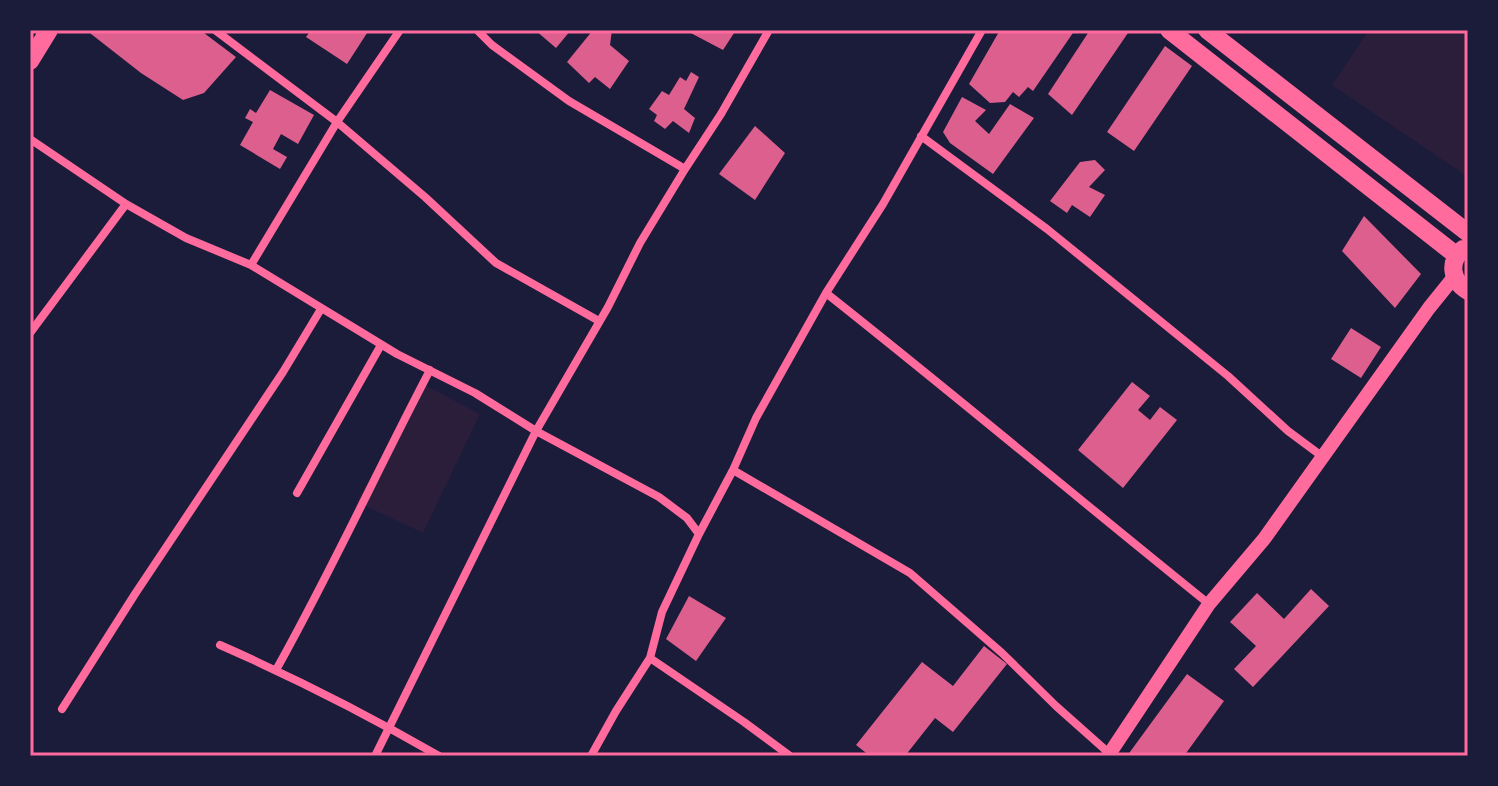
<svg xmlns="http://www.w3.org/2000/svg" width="1498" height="786" viewBox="0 0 1498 786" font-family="'Archivo Narrow',sans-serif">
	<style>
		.green { fill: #2a1e3b }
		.building { fill: #dd5f8e }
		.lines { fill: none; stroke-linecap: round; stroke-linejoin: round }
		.minor { stroke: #ff6b9d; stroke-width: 8 }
		.tertiary { stroke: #ff6b9d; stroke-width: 14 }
		.primary { stroke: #ff6b9d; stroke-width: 18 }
		.neatline { fill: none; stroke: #ff6b9d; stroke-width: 3 }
	</style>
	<rect width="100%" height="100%" fill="#1b1b3a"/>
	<path class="green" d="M1369 30H1468V177L1332 85Z
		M421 383 480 414 423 533 357 502Z"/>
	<path class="building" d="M86 30H200L236 57 204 93 183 100 141 73Z
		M311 30H369L347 64 306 37Z
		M535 30H571L556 48Z
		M593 30H612L610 45 629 61 610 89 595 77 589 83 567 62Z
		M685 30H736L723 50Z
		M1000 30H1075L1033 91 1028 87 1019 97 1013 92 1005 102 990 103 969 84Z
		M1090 30H1130L1072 115 1048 94Z
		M1165 46 1192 66 1134 151 1107 132Z
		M691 72 699 77 684 109 695 118 689 133 673 121 665 129 654 121 657 115 649 109 662 91 669 95 680 77 686 81Z
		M270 90 314 115 298 144 281 134 273 149 287 157 280 169 240 145 253 122 245 118 250 109 256 113Z
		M962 97 986 110 975 121 989 134 1010 104 1034 118 993 174 950 143 943 132Z
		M755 126 785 153 755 200 719 174Z
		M1095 160 1105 170 1089 187 1105 195 1090 217 1072 205 1067 213 1050 201 1080 162Z
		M1364 216 1421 274 1395 308 1342 251Z
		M1351 328 1381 347 1361 378 1331 359Z
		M1132 382 1150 396 1138 410 1150 420 1160 407 1177 420 1123 488 1078 450Z
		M1311 589 1329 606 1253 687 1234 669 1256 646 1230 622 1257 593 1284 619Z
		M689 596 726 618 696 661 666 639Z
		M984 646 1007 664 953 732 935 718 905 756H870L856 745 922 662 953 686Z
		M1187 674 1224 701 1184 756H1127Z"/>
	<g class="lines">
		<path class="minor" d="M215 30 337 122 425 197 496 263 599 321
			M477 30 492 45 569 101 685 169
			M921 136 1047 229 1228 376 1288 431 1323 457
			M30 139 126 204 186 238 251 265 397 354 475 393 536 431 659 497 687 518 699 534 733 470 910 573 1002 653 1056 706 1110 754
			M251 265 337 122 400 30
			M826 293C955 395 1081 501 1209 604
			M30 333 126 204
			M733 470 756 418 826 293 883 204 982 30
			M297 493 381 345
			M699 534 662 612 650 658 744 722 790 756
			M220 645C295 678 368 715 439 756
			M276 670C331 572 378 469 430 370
			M62 709 135 594 283 372 321 309
			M375 756 536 431 608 307 640 243 685 169 721 114 769 30
			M591 756 616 711 650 658"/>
		<path class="tertiary" d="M1108 756 1209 604 1264 539 1429 308 1454 277"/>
		<path class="primary" d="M1169 30 1456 255
			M1207 30 1468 233
			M30 61 49 30
			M1463 249C1448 262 1451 281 1468 291"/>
	</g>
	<rect width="1498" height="786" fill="none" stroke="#1b1b3a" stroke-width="64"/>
	<rect x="32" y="32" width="1434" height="722" class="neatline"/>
</svg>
